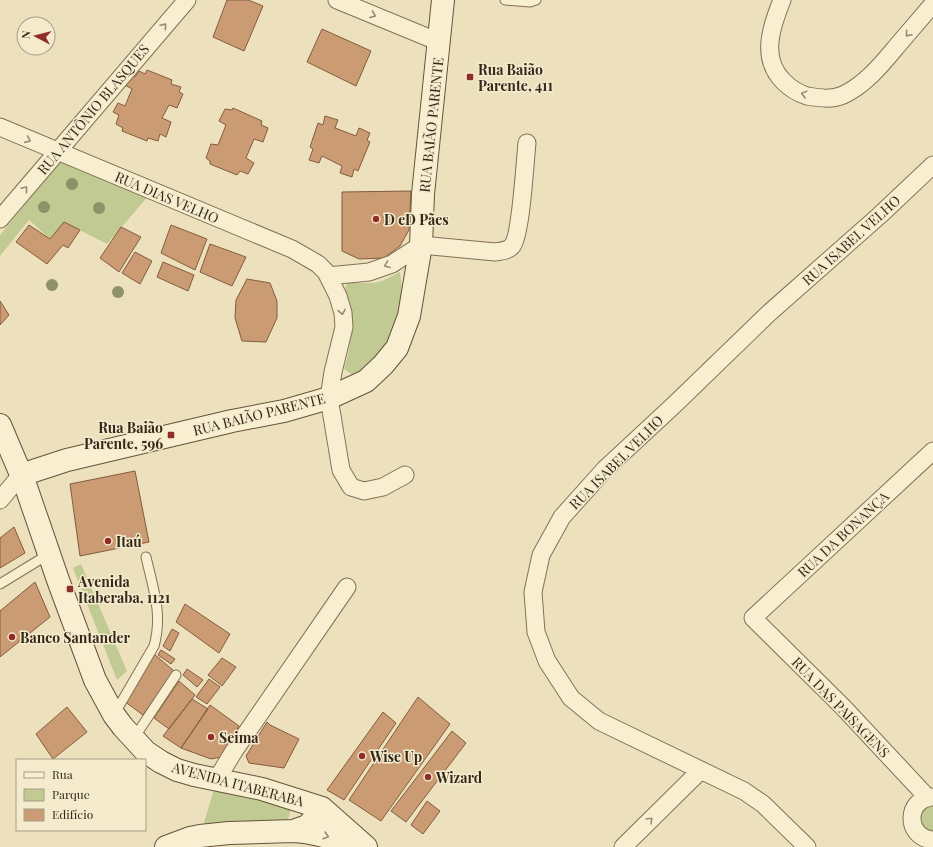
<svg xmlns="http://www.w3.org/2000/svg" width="933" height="847" viewBox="0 0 933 847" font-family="'Playfair Display',serif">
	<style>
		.green { fill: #c1ca92 }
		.building { fill: #cb9c73; stroke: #835c3d }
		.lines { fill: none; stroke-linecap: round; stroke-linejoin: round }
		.lane-casing { stroke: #847157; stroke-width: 11 }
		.street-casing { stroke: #847157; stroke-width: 19 }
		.secondary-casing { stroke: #66523a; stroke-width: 24 }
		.lane { stroke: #f8eed0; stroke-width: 9 }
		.street { stroke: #f8eed0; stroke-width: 17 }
		.secondary { stroke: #f8eed0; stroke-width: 22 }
		.tree { fill: #8f9168 }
		.oneway { stroke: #968b76 }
		.poi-dot { fill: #922c28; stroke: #f4ebcd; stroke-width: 1.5 }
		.labels { text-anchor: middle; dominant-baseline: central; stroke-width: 3; stroke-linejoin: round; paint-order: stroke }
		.poi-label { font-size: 14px; font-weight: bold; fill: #34281b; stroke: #f4ebcd; text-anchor: start }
		.street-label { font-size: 14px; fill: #34281b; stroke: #f4ebcd }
	</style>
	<rect width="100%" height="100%" fill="#ede1bd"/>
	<path class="green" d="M64 157 150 194 107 244 64 222 50 239 29 220 0 256V235Z
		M400 272 402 290V313L382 352 370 368 353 375 344 369C349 353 353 334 350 317 348 305 343 294 347 283H374L382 281Z
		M81 564 127 671 117 680 73 568Z
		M217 779 291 807 289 817 284 825 200 836Z
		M933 805V831L926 832 915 815 917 811Z"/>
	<path class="building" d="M227 0H248L263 6 244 51 213 37Z
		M322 29 371 51 356 86 307 62Z
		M147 70 172 80 171 84 181 87 179 92 183 94 177 108 169 105 162 118 171 122 166 137 160 134 158 141 148 138 147 141 122 131 123 128 116 124 119 115 113 112 118 103 125 106 132 89 125 85 131 74 135 77 139 71 145 74Z
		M233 108 262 121 261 125 268 128 263 142 254 139 246 158 254 163 248 174 240 171 237 175 210 164V161L206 158 211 144 218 145 226 125 219 121 225 109 232 110Z
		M325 116 338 120 335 128 356 136 359 128 370 133 367 140 370 142 358 171 354 169 352 177 340 173 342 166 322 156 319 163 309 160 313 149 310 147 318 123 323 125Z
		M411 191 409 230 400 246 384 258 359 259 342 251V192Z
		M64 222 80 230 68 248 63 245 47 264 16 242 29 225 50 239Z
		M171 225 207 239 195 270 161 253Z
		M121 227 141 237 119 272 100 258Z
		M210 244 246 257 232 286 200 272Z
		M135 252 152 261 140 284 122 273Z
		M163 262 194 275 188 291 157 277Z
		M247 279 270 283 277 301V318L266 342 242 341 235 318 236 300Z
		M0 301 9 315 0 325Z
		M135 471 149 542 80 556 70 484Z
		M14 527 25 553 0 568V538Z
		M35 582 50 617 0 657V611Z
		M185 604 230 634 219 653 176 622Z
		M172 629 179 633 170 651 163 646Z
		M161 650 175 659 171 664 158 655Z
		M154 654 174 671 143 715 124 701Z
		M222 658 236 667 222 686 208 675Z
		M187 669 203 680 197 687 183 675Z
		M209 679 220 687 207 704 196 697Z
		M179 681 195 695 169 729 154 718Z
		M418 697 450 724 381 821 349 800Z
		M192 699 208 709 181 748 163 736Z
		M210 705 239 726 221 757 211 759 181 748Z
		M67 707 87 732 53 759 36 734Z
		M383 712 396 723 344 800 327 790Z
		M267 722 270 725 299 739 284 768 249 763 246 756Z
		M452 731 466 743 406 822 391 811Z
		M427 801 440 811 423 834 411 825Z"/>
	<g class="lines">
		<g class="lane-casing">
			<path id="lane" d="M505 0 530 2 536 0
				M0 584 49 554
				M115 713 154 646C163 614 153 588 146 557
				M134 738 176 675"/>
		</g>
		<g class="street-casing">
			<path id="street" d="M337 0 439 42
				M782 0C771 27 760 59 784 82 791 89 798 93 807 96 819 98 832 100 843 95 865 85 882 64 897 46 909 32 921 18 933 4
				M0 127 292 249 318 264 326 272 338 296 343 313 344 327 333 372 329 398 341 470 351 487 364 491 383 487 405 475
				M0 219 187 0
				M328 276 369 272 392 264 421 245 495 252C501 251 508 251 512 246 521 236 525 161 527 143
				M0 500 21 475
				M217 779 234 751 347 587
				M933 797C906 798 904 837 933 840
				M928 798 843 707 753 618 933 451
				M623 847 701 770
				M807 847 763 804 744 791 599 721 571 698 547 661 536 632 533 592 541 555 562 517 605 469 674 405 768 314 880 215 933 165"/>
		</g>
		<g class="secondary-casing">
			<path id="secondary" d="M0 425 25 484 58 580 95 680 114 715 123 727 146 752 161 762 177 770 194 775 262 789 322 808 366 847
				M21 475 67 460 232 421 284 411 329 398 366 381 383 365 397 348 409 316 421 245 423 194 443 0
				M293 831C316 832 336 839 356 847
				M166 847 190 838 200 836 229 833 293 831 307 826 319 814 322 808"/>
		</g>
		<use href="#lane" class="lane"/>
		<use href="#street" class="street"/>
		<use href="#secondary" class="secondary"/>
	</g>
	<g class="tree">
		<circle cx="72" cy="184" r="6"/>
		<circle cx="44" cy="207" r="6"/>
		<circle cx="99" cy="208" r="6"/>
		<circle cx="52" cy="285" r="6"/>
		<circle cx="118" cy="292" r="6"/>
	</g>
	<defs><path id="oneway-chevron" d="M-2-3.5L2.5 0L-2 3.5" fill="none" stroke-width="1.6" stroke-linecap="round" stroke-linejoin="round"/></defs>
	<g class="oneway">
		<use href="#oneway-chevron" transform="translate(373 15) rotate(22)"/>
		<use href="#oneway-chevron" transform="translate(164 26) rotate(-49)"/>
		<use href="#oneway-chevron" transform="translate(908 34) rotate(131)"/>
		<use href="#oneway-chevron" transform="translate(804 94) rotate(-165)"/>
		<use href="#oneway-chevron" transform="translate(28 140) rotate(24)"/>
		<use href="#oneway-chevron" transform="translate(25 189) rotate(-50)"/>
		<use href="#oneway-chevron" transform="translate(387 265) rotate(159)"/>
		<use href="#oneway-chevron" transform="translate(342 312) rotate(80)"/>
		<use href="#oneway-chevron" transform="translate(650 820) rotate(-45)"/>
		<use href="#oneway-chevron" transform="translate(326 836) rotate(16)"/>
	</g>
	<g class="poi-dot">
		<rect x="466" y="73" width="8" height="8" rx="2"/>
		<circle cx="376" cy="219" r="4"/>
		<rect x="167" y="431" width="8" height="8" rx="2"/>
		<circle cx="108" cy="541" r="4"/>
		<rect x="66" y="585" width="8" height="8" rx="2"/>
		<circle cx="12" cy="637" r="4"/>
		<circle cx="211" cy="737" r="4"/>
		<circle cx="362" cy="756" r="4"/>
		<circle cx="428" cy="777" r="4"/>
	</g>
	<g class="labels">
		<g class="poi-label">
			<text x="478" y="69">Rua Baião<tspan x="478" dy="16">Parente, 411</tspan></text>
			<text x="384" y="219">D eD Pães</text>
			<text x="163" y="427" text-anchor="end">Rua Baião<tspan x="163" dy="16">Parente, 596</tspan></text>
			<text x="116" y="541">Itaú</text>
			<text x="78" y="581">Avenida<tspan x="78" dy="16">Itaberaba, 1121</tspan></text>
			<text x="20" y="637">Banco Santander</text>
			<text x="219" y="737">Seima</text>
			<text x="370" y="756">Wise Up</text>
			<text x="436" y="777">Wizard</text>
		</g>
		<g class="street-label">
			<text transform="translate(93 109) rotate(-50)">RUA ANTÔNIO BLASQUES</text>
			<text transform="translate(431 125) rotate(-84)">RUA BAIÃO PARENTE</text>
			<text transform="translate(167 197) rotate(23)">RUA DIAS VELHO</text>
			<text transform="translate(851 240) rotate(-42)">RUA ISABEL VELHO</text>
			<text transform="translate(259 414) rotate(-14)">RUA BAIÃO PARENTE</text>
			<text transform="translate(616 462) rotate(-45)">RUA ISABEL VELHO</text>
			<text transform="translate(843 534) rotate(-43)">RUA DA BONANÇA</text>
			<text transform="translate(841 707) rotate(46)">RUA DAS PAISAGENS</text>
			<text transform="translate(238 784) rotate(15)">AVENIDA ITABERABA</text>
		</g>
	</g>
	<rect x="16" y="759" width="130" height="72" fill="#f4ebcd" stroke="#a79d86"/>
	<rect x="24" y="772" width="20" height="6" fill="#f8eed0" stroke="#a79d86"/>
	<text x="52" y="779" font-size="12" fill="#34281b">Rua</text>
	<rect x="24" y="789" width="20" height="12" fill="#c1ca92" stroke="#a79d86"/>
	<text x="52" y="799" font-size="12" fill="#34281b">Parque</text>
	<rect x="24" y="809" width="20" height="12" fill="#cb9c73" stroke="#a79d86"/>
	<text x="52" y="819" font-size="12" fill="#34281b">Edifício</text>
	<g transform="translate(36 36) rotate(277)"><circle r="19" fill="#f4ebcd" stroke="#a79d86"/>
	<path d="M0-3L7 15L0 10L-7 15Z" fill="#922c28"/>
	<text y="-6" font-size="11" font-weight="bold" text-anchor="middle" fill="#34281b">N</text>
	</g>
</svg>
